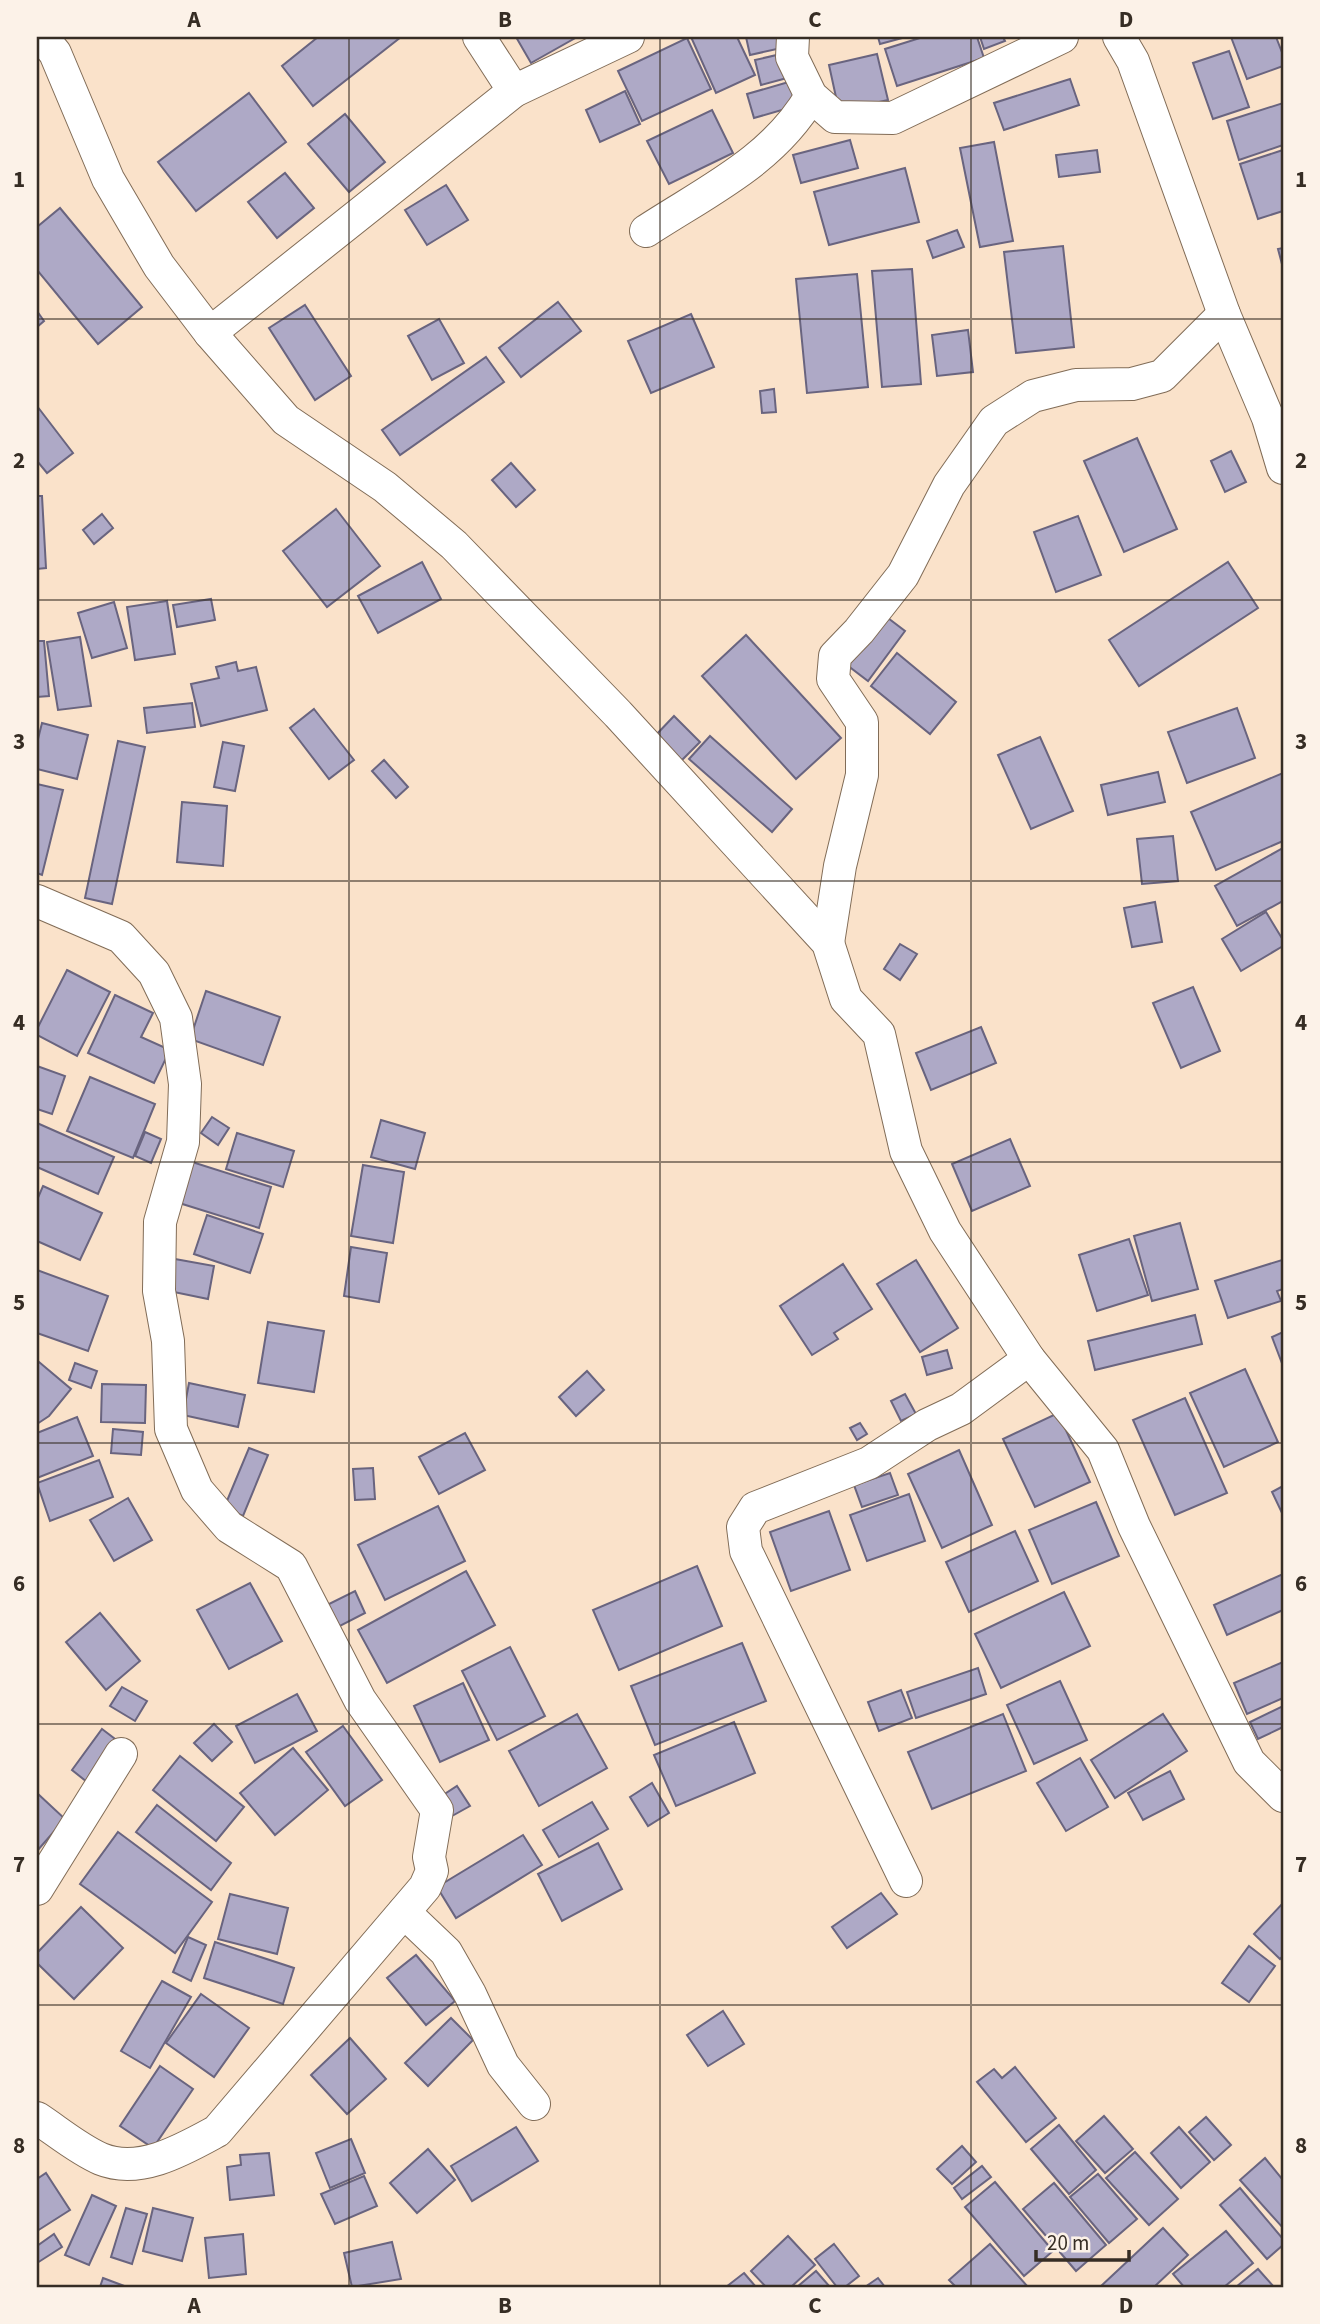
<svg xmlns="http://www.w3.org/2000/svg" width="1320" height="2324" viewBox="0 0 1320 2324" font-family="'Source Sans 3',sans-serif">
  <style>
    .building { fill: #aea9c6; stroke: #69647f; stroke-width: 2 }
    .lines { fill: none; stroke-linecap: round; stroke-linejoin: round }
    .minor-casing { stroke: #816c57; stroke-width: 34 }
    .minor { stroke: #fff; stroke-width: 32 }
    .grid { fill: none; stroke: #362d24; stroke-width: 2; stroke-opacity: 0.55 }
    .neatline { fill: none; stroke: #362d24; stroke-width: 2.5 }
    .grid-label { font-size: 23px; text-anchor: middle; font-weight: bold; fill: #362d24 }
  </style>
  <rect width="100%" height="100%" fill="#fae2ca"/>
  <g class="building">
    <polygon points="318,37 401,37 313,106 282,66"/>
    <polygon points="516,37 577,37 531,63"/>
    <polygon points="691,37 737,37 755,75 716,93"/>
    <polygon points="746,37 784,37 786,47 750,55"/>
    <polygon points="878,37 906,37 880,44"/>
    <polygon points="923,37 977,37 984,58 897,86 885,49"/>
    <polygon points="980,37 1003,37 1005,41 984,49"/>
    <polygon points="1231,37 1276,37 1283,55 1283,66 1247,79"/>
    <polygon points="687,38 711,89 642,121 618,71"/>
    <polygon points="1229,51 1249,107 1213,119 1193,63"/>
    <polygon points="781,54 787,78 761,85 755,60"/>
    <polygon points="877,54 888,100 839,111 829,65"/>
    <polygon points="1070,79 1079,105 1004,130 994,103"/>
    <polygon points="792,81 799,105 754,118 747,94"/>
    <polygon points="625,91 640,124 600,142 586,110"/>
    <polygon points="249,93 286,142 196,211 158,162"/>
    <polygon points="1283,103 1283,145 1239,160 1227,121"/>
    <polygon points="712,110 733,153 669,184 647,141"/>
    <polygon points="345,114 385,162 349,192 308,144"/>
    <polygon points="850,140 858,168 801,183 793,155"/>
    <polygon points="994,142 1013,241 980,247 960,148"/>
    <polygon points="1097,150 1100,172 1059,177 1056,155"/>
    <polygon points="1283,150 1283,211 1258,219 1240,164"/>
    <polygon points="905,168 919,222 829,245 814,192"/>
    <polygon points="285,173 314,208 277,238 248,202"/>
    <polygon points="446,185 468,220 427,245 405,210"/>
    <polygon points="60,208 142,307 98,344 37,270 37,227"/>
    <polygon points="957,230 964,247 933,258 927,241"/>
    <polygon points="1063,246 1074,347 1016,353 1004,252"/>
    <polygon points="1283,248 1283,268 1278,249"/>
    <polygon points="912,269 921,384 882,387 872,271"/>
    <polygon points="857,274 868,387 807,393 796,279"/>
    <polygon points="558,302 581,331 521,377 499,348"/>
    <polygon points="305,305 351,376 315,400 269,328"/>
    <polygon points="37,311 44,321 37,327"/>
    <polygon points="691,314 714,367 651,393 628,341"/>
    <polygon points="439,319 464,363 432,380 408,336"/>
    <polygon points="968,330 973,372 937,376 932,335"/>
    <polygon points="486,357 504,382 400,455 382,430"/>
    <polygon points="774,389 776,412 762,413 760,391"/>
    <polygon points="37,406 73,453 47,473 37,461"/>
    <polygon points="1137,438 1177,529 1124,552 1084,461"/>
    <polygon points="1231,451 1246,482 1225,492 1211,461"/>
    <polygon points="511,463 535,490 516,507 492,480"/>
    <polygon points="37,496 42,496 46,568 37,569"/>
    <polygon points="336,509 380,566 327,607 283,551"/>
    <polygon points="102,514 113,528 94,544 83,530"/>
    <polygon points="1078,516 1101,575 1056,592 1034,532"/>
    <polygon points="422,562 441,599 378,633 358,596"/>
    <polygon points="1228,562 1258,608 1139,686 1109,640"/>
    <polygon points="211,599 215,620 177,627 173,605"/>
    <polygon points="167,601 175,654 135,660 127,607"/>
    <polygon points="114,602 127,648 92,658 78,613"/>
    <polygon points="884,615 905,631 868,681 847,665"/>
    <polygon points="746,635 841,738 796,779 702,676"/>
    <polygon points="80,637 91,706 58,710 47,642"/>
    <polygon points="37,641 44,641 49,696 37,697"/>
    <polygon points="897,653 956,702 930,734 871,686"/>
    <polygon points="236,662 238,671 256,667 267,710 201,726 191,684 219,678 216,667"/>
    <polygon points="192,703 195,727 147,733 144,708"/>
    <polygon points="1237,708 1255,758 1187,783 1168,732"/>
    <polygon points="314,709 354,760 329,779 290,728"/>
    <polygon points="674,716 700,742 680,762 654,737"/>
    <polygon points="42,723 88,735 77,779 37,769 37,743"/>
    <polygon points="710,736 792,809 772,832 689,759"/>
    <polygon points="1040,737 1073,811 1031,829 998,755"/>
    <polygon points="118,741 145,747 112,904 85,898"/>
    <polygon points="223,742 244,746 235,791 214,787"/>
    <polygon points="384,760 408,787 396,798 372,771"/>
    <polygon points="1158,772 1165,802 1108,815 1101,785"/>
    <polygon points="1283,773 1283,841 1216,870 1191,812"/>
    <polygon points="37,784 63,790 42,875 37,873"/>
    <polygon points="182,802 227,806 223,866 177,862"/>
    <polygon points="1173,836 1178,881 1142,884 1137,839"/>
    <polygon points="1283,848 1283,901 1237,926 1215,886"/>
    <polygon points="1155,902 1162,942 1132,947 1124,908"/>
    <polygon points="1266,912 1283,940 1283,946 1241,971 1222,939"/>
    <polygon points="900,944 917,954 900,980 884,969"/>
    <polygon points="67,970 110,992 77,1056 37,1035 37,1029"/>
    <polygon points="1193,987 1220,1051 1181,1068 1153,1003"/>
    <polygon points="206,991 280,1017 263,1065 190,1039"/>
    <polygon points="115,995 153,1013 141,1037 170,1050 154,1083 88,1053"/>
    <polygon points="981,1027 996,1063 931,1090 916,1053"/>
    <polygon points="37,1066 65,1076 52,1114 37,1109"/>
    <polygon points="90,1077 155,1104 133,1158 67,1131"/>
    <polygon points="212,1117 229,1128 218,1145 201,1133"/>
    <polygon points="381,1120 425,1133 415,1169 371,1157"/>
    <polygon points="37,1123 114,1157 98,1194 37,1167"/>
    <polygon points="145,1132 161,1139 151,1163 135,1156"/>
    <polygon points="237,1133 294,1151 283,1187 226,1169"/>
    <polygon points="1010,1139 1030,1186 972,1211 952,1164"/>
    <polygon points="189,1161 271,1187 259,1228 176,1202"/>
    <polygon points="363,1165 404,1172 393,1243 351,1236"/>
    <polygon points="43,1186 102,1213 80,1260 37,1241 37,1200"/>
    <polygon points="207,1215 263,1234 250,1273 194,1254"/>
    <polygon points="1180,1223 1198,1289 1152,1301 1134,1236"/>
    <polygon points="1129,1239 1148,1295 1097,1311 1079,1255"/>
    <polygon points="351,1247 387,1253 379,1302 344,1296"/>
    <polygon points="175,1259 214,1266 208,1299 169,1291"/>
    <polygon points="916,1260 958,1328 920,1352 877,1284"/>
    <polygon points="1282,1260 1283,1289 1277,1291 1281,1301 1228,1318 1215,1281"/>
    <polygon points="843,1264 872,1309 834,1333 838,1339 812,1355 780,1306"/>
    <polygon points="37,1270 108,1296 88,1351 37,1333"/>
    <polygon points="1195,1315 1202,1344 1095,1370 1088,1341"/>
    <polygon points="268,1322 324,1331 314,1392 258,1383"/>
    <polygon points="1283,1332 1283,1366 1272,1337"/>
    <polygon points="947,1350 952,1368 927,1375 922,1357"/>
    <polygon points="39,1362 71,1389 49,1416 37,1424 37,1365"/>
    <polygon points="75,1363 97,1371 91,1388 69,1380"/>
    <polygon points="1245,1369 1278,1442 1224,1467 1190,1393"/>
    <polygon points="587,1371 604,1390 576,1416 559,1397"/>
    <polygon points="189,1383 245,1395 238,1427 183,1415"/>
    <polygon points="102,1384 146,1385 145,1423 101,1422"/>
    <polygon points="905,1394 916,1414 901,1421 891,1401"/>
    <polygon points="1185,1398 1227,1493 1175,1515 1133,1420"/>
    <polygon points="1058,1413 1090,1482 1035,1507 1003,1439"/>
    <polygon points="77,1417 93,1456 37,1478 37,1433"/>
    <polygon points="860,1423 867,1434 857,1440 850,1428"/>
    <polygon points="113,1429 143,1432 141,1455 111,1453"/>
    <polygon points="465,1433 485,1470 439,1494 419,1457"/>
    <polygon points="249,1448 268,1455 243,1516 224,1508"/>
    <polygon points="959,1450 992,1525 942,1548 908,1474"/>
    <polygon points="99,1460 113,1497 50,1521 37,1483"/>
    <polygon points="373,1468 375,1499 355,1500 353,1469"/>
    <polygon points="890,1473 898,1495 862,1507 854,1485"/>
    <polygon points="1283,1486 1283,1515 1272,1492"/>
    <polygon points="909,1494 925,1541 867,1561 850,1515"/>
    <polygon points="128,1498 152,1540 114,1561 90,1520"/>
    <polygon points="1096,1502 1119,1556 1052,1584 1029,1530"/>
    <polygon points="438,1506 465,1561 385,1600 358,1545"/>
    <polygon points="829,1511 850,1570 791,1591 770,1532"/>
    <polygon points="1015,1531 1038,1581 969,1612 946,1562"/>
    <polygon points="697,1566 722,1626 619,1670 593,1610"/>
    <polygon points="466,1571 495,1625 387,1683 358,1630"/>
    <polygon points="1283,1574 1283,1610 1227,1635 1214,1605"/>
    <polygon points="250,1583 282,1641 229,1669 197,1610"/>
    <polygon points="355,1591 365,1613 336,1628 325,1606"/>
    <polygon points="1064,1592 1090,1646 1001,1688 975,1634"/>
    <polygon points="100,1613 140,1661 106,1690 66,1642"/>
    <polygon points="742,1643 766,1701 655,1745 631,1686"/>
    <polygon points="510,1647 545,1716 497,1740 462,1671"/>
    <polygon points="1283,1662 1283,1698 1247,1714 1234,1683"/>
    <polygon points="978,1668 986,1694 916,1718 907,1692"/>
    <polygon points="1060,1681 1087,1740 1034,1764 1007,1705"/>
    <polygon points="463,1683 489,1740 440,1762 414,1706"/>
    <polygon points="122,1687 147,1701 135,1721 110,1706"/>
    <polygon points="901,1690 912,1718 879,1731 868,1702"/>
    <polygon points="297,1694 317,1731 255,1763 236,1726"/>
    <polygon points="1283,1706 1283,1727 1258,1739 1250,1722"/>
    <polygon points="577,1714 607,1768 539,1806 509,1751"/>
    <polygon points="1003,1714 1026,1771 932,1809 908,1752"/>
    <polygon points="1163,1714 1187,1751 1115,1798 1091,1760"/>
    <polygon points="734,1722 755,1773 676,1806 654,1755"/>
    <polygon points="214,1724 232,1742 212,1761 194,1743"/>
    <polygon points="343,1726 382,1780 345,1806 306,1752"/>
    <polygon points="102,1729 123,1745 92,1786 72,1770"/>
    <polygon points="293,1748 328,1790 275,1835 240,1793"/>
    <polygon points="180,1756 244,1807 216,1841 153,1790"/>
    <polygon points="1080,1758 1108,1807 1066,1831 1037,1783"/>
    <polygon points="1170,1771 1184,1799 1143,1820 1128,1793"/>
    <polygon points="652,1783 669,1813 648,1826 630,1797"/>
    <polygon points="457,1786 470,1806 452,1816 440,1797"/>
    <polygon points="37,1793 65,1819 37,1851"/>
    <polygon points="592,1802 608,1829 559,1857 543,1830"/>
    <polygon points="157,1805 231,1863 211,1890 136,1832"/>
    <polygon points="118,1832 212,1902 175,1953 80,1884"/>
    <polygon points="523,1835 542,1865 456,1918 437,1887"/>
    <polygon points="598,1843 622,1889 562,1921 538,1874"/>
    <polygon points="881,1893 897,1914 847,1948 832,1927"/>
    <polygon points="230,1894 288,1908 277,1954 218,1939"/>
    <polygon points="1283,1903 1283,1956 1280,1959 1254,1934"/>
    <polygon points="81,1907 123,1948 74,1999 37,1963 37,1953"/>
    <polygon points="188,1937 206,1945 191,1981 173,1972"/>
    <polygon points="215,1942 294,1968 283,2004 204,1978"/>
    <polygon points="1249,1946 1275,1966 1249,2002 1222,1983"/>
    <polygon points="416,1955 455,2001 426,2025 387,1978"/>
    <polygon points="162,1981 191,1997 150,2068 121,2051"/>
    <polygon points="201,1994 249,2028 214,2077 166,2043"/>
    <polygon points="723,2011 744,2044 708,2066 687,2035"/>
    <polygon points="451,2018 473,2040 428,2086 405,2063"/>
    <polygon points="350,2038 386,2079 347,2114 311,2075"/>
    <polygon points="160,2066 193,2089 153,2148 120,2126"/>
    <polygon points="1015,2067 1056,2118 1026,2142 977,2082 994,2069 1002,2078"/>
    <polygon points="1104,2116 1133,2149 1105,2173 1076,2141"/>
    <polygon points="1206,2117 1231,2145 1214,2160 1189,2132"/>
    <polygon points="1059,2125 1096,2170 1069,2194 1031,2149"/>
    <polygon points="516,2127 538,2161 472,2201 451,2166"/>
    <polygon points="1179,2127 1210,2162 1181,2188 1151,2153"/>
    <polygon points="351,2139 365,2173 330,2188 316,2153"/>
    <polygon points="962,2146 976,2162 952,2184 937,2169"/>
    <polygon points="428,2149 455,2180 417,2213 390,2183"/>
    <polygon points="1135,2152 1178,2199 1149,2225 1106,2178"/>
    <polygon points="269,2153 274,2195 230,2200 227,2167 241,2165 240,2155"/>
    <polygon points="1265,2158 1283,2180 1283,2228 1240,2180"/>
    <polygon points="982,2166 991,2177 962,2199 954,2188"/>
    <polygon points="46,2173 70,2210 37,2231 37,2179"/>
    <polygon points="1098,2174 1137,2219 1109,2243 1070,2197"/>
    <polygon points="364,2176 377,2206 335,2224 321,2194"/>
    <polygon points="995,2182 1053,2251 1024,2276 965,2207"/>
    <polygon points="1054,2183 1106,2245 1076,2271 1023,2209"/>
    <polygon points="1240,2188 1283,2239 1283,2245 1267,2259 1220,2205"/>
    <polygon points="92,2195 116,2206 89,2265 65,2255"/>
    <polygon points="126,2208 147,2214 132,2264 111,2257"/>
    <polygon points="153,2208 193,2218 182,2261 143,2251"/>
    <polygon points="1163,2228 1188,2255 1154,2287 1100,2287"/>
    <polygon points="1226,2231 1253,2263 1224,2287 1184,2287 1173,2274"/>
    <polygon points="54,2234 62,2247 37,2263 37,2246"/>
    <polygon points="243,2234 246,2274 209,2278 205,2238"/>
    <polygon points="788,2236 815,2265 791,2287 766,2287 751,2271"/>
    <polygon points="392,2242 401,2279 352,2287 344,2253"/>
    <polygon points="834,2244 859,2276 845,2287 837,2287 815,2259"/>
    <polygon points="990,2244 1028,2287 956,2287 949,2280"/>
    <polygon points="1258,2269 1274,2287 1236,2287"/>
    <polygon points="816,2271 830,2287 797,2287"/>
    <polygon points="744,2273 756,2287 726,2287"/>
    <polygon points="103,2278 127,2287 100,2287"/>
    <polygon points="878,2278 885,2287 865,2287"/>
  </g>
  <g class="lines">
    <g class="minor-casing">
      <g id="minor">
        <polyline points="42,37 55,53 108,179 159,266 210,333 286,420 385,487 454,545 618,714 828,943 846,999 879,1034 906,1151 945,1231 1029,1359 1103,1450 1134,1526 1249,1762 1283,1796"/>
        <polyline points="479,37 514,91"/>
        <polyline points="793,37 792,57 811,96 835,117 893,118 1062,37"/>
        <polyline points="1119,37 1133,61 1224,314 1268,418 1283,468"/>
        <path d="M646,231c61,-40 127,-70 165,-135"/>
        <polyline points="210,333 514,91 628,37"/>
        <path d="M37,901l84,36 33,36 22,45 9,66 -2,58 -23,80 -1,69 9,50 3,88 26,61 32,37 62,39 69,134 77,110 -8,47 3,14 -7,16 -208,244c-33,18 -77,44 -116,28 -23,-10 -44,-28 -64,-41"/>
        <polyline points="828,943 840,866 862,775 862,722 833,679 835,656 859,631 903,575 949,485 994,421 1033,396 1076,385 1132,384 1162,376 1224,314"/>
        <polyline points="906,1881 746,1551 743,1527 755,1508 869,1463 927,1425 961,1409 1029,1359"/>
        <polyline points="37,1889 121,1754"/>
        <polyline points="404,1912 446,1952 470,1994 503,2065 534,2104"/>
      </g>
    </g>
    <use href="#minor" class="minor"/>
  </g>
  <path class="grid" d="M349,37v2250M660,37v2250M971,37v2250M37,319h1246M37,600h1246M37,881h1246M37,1162h1246M37,1443h1246M37,1724h1246M37,2005h1246"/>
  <rect width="1320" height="2324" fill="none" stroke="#fcf2e8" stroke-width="77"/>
  <path d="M1036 2250v10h93v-10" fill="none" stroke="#362d24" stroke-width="3.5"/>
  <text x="1047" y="2250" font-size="21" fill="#362d24" stroke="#fcf2e8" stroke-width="5" paint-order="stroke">20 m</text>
  <rect x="38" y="38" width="1244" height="2248" class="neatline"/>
  <g class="grid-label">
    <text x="194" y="27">A</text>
    <text x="505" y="27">B</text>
    <text x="815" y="27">C</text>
    <text x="1126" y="27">D</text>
    <text x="19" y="187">1</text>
    <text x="1301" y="187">1</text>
    <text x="19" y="468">2</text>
    <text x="1301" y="468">2</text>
    <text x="19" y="749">3</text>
    <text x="1301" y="749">3</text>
    <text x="19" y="1030">4</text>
    <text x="1301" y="1030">4</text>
    <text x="19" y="1310">5</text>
    <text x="1301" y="1310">5</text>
    <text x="19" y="1591">6</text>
    <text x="1301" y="1591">6</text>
    <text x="19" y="1872">7</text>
    <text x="1301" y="1872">7</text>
    <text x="19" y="2153">8</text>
    <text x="1301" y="2153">8</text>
    <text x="194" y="2313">A</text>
    <text x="505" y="2313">B</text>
    <text x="815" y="2313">C</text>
    <text x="1126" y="2313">D</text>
  </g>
</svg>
